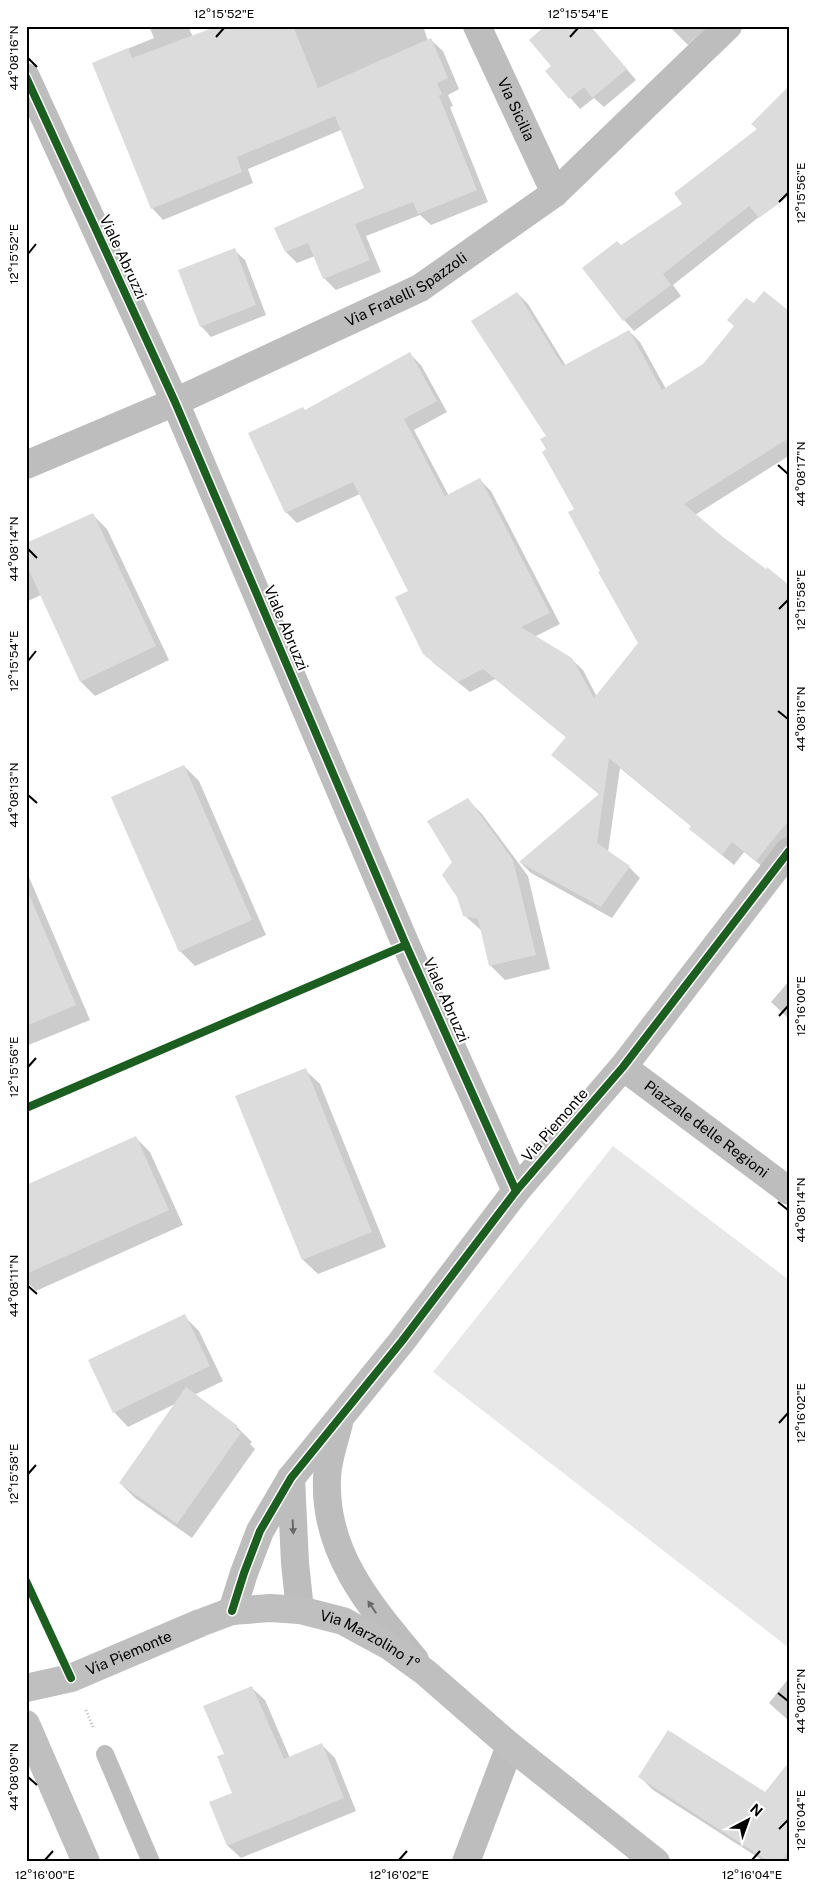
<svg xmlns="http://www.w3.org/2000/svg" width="815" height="1888" viewBox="0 0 815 1888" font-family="'Public Sans',sans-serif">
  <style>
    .green { fill: #e8e8e8 }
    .shadow { fill: #0003 }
    .building { fill: #dcdcdc }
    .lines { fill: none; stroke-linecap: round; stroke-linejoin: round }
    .path { stroke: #b8b8b8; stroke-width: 3; stroke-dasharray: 1 2.5; stroke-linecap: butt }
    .lane { stroke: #bdbdbd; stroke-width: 18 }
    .street { stroke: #bdbdbd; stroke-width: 28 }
    .secondary { stroke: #bfbfbf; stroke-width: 28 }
    .cycleway-casing { stroke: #fff; stroke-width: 11 }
    .cycleway { stroke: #1b5e20; stroke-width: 8 }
    .oneway { fill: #686868 }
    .ticks { fill: none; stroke: #000; stroke-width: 2 }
    .labels { text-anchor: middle; stroke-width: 4; stroke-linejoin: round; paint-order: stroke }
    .street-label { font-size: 15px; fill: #000; stroke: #fff }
    .neatline { fill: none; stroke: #000; stroke-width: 2 }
    .ticks-label { font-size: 12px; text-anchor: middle; fill: #000 }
  </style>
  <rect width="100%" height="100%" fill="#fff"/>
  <polygon class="green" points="613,1146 789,1280 789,1648 433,1372"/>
  <g class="shadow">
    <polygon points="149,26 188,26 193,37 221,26 423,26 428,41 431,40 443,51 459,89 448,95 453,106 450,107 488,202 431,225 420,215 366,236 381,272 336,290 324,278 315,256 297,263 286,252 365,188 341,130 248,169 253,183 163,220 152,208 93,63 154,38"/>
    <polygon points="547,26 590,26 636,80 604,107 594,98 580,109 547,71 552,66"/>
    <polygon points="669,26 708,26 688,45"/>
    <polygon points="758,129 778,202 673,285 681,296 634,331 624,320 621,247 684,204"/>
    <polygon points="234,250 245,260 266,315 211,337 201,326"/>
    <polygon points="517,293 528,304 566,366 629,331 640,342 666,389 789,334 789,458 787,457 695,515 789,688 789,845 768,871 744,852 734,865 702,839 691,828 692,827 620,768 608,852 629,867 640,878 612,918 531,873 520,862 600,795 553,755 567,738 495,679 470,692 436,665 424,654 409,591 360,494 297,523 286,512 305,411 410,354 421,365 447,412 414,430 449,496 480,480 491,491 560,624 534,637 571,659 583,670 597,697 639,643 602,572 576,509 548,450 547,436"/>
    <polygon points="93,515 107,529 169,660 95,696 81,682 41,595 26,602 26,544"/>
    <polygon points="184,766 199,781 266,935 195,966 180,951"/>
    <polygon points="468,800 482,814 528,876 550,969 505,980 490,965 482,931 464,915 453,862"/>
    <polygon points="26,870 90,1020 26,1046"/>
    <polygon points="789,981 789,1019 771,1002"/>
    <polygon points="305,1070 320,1084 386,1247 318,1274 303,1260 237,1097"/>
    <polygon points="136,1138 150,1152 183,1225 36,1291 26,1281 26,1187"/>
    <polygon points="184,1316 199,1331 223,1381 194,1395 237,1427 252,1442 250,1444 255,1449 192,1538 135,1498 120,1483 175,1404 128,1427 114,1412"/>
    <polygon points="789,1678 789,1721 769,1703"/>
    <polygon points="252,1688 265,1700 290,1758 322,1745 335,1758 356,1811 241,1858 228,1846 233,1794"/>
    <polygon points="789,1764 789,1862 765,1862 653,1790 640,1777 765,1794"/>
  </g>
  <g class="building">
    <polygon points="218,26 293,26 318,88 431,38 448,78 437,83 442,94 439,96 477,190 418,214 413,202 355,224 370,260 323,279 308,243 285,252 274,228 364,188 335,116 237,157 242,172 151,209 92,63 128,48 132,58"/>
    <polygon points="545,26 590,26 627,69 592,98 584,87 569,99 545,71 551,66 529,40"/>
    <polygon points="789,86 789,196 759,218 749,206 663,274 671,285 623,321 582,268 617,241 621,245 682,204 674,193 757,129 751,124"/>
    <polygon points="235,248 256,305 200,327 178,270"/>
    <polygon points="764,291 789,311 789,438 684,504 723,537 766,569 767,567 789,585 789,820 756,861 732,842 722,855 689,829 691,826 609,758 597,843 630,866 601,907 519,862 599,794 551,755 566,737 483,669 458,682 423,654 395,597 408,591 353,482 285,513 248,433 303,407 305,410 410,352 437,401 404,419 445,496 480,478 550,613 521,627 572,658 594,698 638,643 598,572 600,571 568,512 574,509 542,452 546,449 540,439 546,436 471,321 517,292 563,366 629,330 662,390 703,364 734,326 727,320 746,298 754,303"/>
    <polygon points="93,513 156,646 80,682 26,564 26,543"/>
    <polygon points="184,765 252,920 179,952 111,797"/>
    <polygon points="468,798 513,860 536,955 489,966 478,919 463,916 457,897 442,875 452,862 427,821"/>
    <polygon points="26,887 76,1005 26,1026"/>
    <polygon points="306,1068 372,1232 302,1260 235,1096"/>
    <polygon points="136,1136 169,1210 26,1274 26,1185"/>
    <polygon points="185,1314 210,1366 113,1413 88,1360"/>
    <polygon points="186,1387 238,1426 236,1429 241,1433 177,1524 119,1483"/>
    <polygon points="252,1686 284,1759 322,1743 344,1798 227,1846 209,1802 232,1793 217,1756 224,1754 203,1706"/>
    <polygon points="668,1730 765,1792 789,1762 789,1850 781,1862 770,1862 638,1777"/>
  </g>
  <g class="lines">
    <polyline class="path" points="86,1710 93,1727"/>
    <polyline class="lane" points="105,1754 151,1862"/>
    <g class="street">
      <path id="s1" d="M477,26l78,167"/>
      <polyline points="26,77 175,402 406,945 516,1191"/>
      <path id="s2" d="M26,465l149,-63 245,-114 135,-95 173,-167"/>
      <path id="s3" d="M623,1067l166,124"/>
      <path d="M339,1423c-4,17 -12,38 -12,56 -3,74 43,127 88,181"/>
      <polyline points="291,1478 295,1563 300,1610"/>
      <polyline points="232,1611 244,1573 260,1531 291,1478 402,1341 516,1191 623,1067 789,851"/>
      <polyline points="466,1862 510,1746"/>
    </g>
    <g class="secondary">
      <path id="s4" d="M26,1688l45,-10 129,-55 32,-12 38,-3 30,2 43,11 46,25 36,26 85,74 146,116"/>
      <polyline points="26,1724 86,1862"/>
    </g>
    <g class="cycleway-casing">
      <g id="cycleway">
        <polyline points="26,77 175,402 406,945 516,1191"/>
        <polyline points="26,1108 406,945"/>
        <polyline points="26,1581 71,1678"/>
        <polyline points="232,1611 244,1573 260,1531 291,1478 402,1341 516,1191 623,1067 789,851"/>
      </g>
    </g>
    <use href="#cycleway" class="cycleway"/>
  </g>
  <defs><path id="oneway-solid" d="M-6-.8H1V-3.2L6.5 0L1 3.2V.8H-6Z" transform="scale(1.25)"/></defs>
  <g class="oneway">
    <use href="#oneway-solid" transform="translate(293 1527) rotate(87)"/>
    <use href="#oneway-solid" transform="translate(372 1607) rotate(-124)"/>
  </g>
  <path class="ticks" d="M216,37l8,-9M570,37l8,-9M28,58l9,9M779,202l9,-9M28,254l8,-10M778,465l10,9M28,549l9,9M779,609l9,-9M28,661l8,-10M778,711l10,8M28,795l9,8M779,1016l9,-10M28,1067l8,-9M778,1202l10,8M28,1286l9,8M779,1423l9,-10M28,1474l8,-9M778,1693l10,8M28,1777l9,8M779,1829l9,-9M45,1860l8,-9M399,1860l8,-9M752,1860l8,-9"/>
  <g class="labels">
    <g class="street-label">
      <text dy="5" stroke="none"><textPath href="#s1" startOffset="92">Via Sicilia</textPath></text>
      <text transform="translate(123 257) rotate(65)" y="5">Viale Abruzzi</text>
      <text dy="5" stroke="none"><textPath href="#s2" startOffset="419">Via Fratelli Spazzoli</textPath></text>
      <text transform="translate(286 628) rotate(67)" y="5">Viale Abruzzi</text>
      <text transform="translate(446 1000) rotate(66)" y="5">Viale Abruzzi</text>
      <text transform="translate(555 1125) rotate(-49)" y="5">Via Piemonte</text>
      <text dy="5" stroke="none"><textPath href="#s3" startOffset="104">Piazzale delle Regioni</textPath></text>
      <text dy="5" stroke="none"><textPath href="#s4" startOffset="365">Via Marzolino 1°</textPath></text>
      <text dy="5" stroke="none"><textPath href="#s4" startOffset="109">Via Piemonte</textPath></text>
    </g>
  </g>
  <rect width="815" height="1888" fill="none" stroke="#ffffff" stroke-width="55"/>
  <g transform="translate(748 1820) rotate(41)" stroke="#ffffff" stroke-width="4" paint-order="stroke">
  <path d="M0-4L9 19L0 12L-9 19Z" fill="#000000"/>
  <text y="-8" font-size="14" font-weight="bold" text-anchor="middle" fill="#000000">N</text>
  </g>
  <rect x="28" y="28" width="760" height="1832" class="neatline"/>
  <g class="ticks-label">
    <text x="224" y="18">12°15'52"E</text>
    <text x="578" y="18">12°15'54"E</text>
    <text transform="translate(14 58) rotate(-90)" y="4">44°08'16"N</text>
    <text transform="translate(801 193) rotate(-90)" y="4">12°15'56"E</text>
    <text transform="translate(14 254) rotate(-90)" y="4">12°15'52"E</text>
    <text transform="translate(801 474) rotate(-90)" y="4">44°08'17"N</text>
    <text transform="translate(14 549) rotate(-90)" y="4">44°08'14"N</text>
    <text transform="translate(801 600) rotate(-90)" y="4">12°15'58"E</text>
    <text transform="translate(14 661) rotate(-90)" y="4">12°15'54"E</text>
    <text transform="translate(801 719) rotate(-90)" y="4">44°08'16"N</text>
    <text transform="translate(14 795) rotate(-90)" y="4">44°08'13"N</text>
    <text transform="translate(801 1006) rotate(-90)" y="4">12°16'00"E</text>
    <text transform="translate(14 1067) rotate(-90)" y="4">12°15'56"E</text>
    <text transform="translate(801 1210) rotate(-90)" y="4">44°08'14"N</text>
    <text transform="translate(14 1286) rotate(-90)" y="4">44°08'11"N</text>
    <text transform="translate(801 1413) rotate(-90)" y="4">12°16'02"E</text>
    <text transform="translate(14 1474) rotate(-90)" y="4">12°15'58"E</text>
    <text transform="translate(801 1701) rotate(-90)" y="4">44°08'12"N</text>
    <text transform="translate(14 1777) rotate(-90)" y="4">44°08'09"N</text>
    <text transform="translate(801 1820) rotate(-90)" y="4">12°16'04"E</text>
    <text x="45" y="1879">12°16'00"E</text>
    <text x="399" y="1879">12°16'02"E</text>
    <text x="752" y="1879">12°16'04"E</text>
  </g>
</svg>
